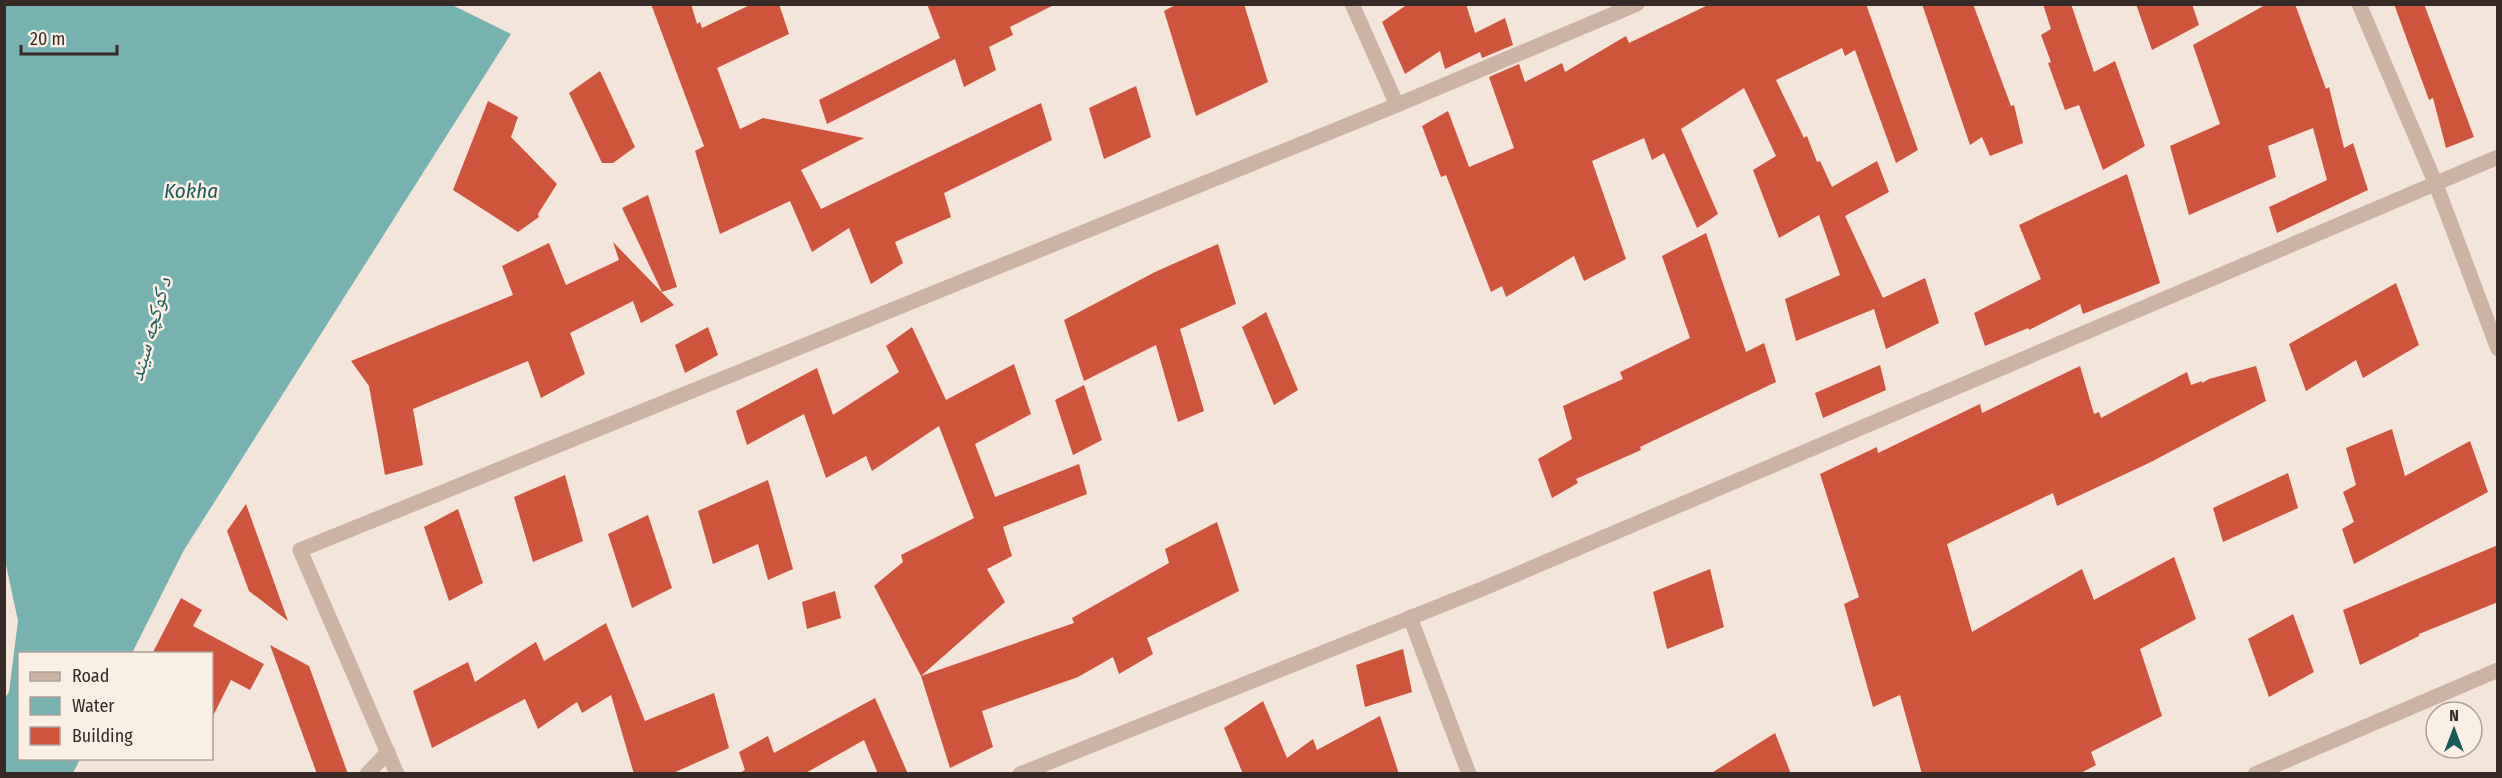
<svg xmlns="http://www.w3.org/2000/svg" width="2502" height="778" viewBox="0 0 2502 778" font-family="'Fira Sans Condensed','Noto Naskh Arabic',sans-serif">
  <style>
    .water { fill: #76b2b0 }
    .building { fill: #ce543c }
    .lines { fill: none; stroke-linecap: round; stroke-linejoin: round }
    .minor { stroke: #ccb3a4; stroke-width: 15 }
    .labels { text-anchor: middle; stroke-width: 5; stroke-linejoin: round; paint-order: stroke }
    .water-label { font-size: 21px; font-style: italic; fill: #195b5b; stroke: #faefe5 }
  </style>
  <rect width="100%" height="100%" fill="#f3e5d9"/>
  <polygon class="water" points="5,5 452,5 511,34 184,550 132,653 20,654 20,758 80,759 73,773 5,773 5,698 9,692 18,621 4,555"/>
  <g class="building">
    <polygon points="651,4 691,4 697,24 700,22 702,28 752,4 779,4 789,34 717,68 740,129 763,118 864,138 801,170 821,209 1041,103 1052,140 944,193 951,217 895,242 903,263 871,284 849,228 812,252 790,201 720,234 695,151 704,146"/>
    <polygon points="927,4 1056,4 1010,27 1013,35 989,47 996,70 964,87 955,59 827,124 819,100 940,38"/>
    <polygon points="1177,4 1244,4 1268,82 1196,116 1164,11"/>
    <polygon points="1408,4 1466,4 1475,33 1505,18 1513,45 1482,58 1480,52 1445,69 1440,51 1405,74 1382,22"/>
    <polygon points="1710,4 1866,4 1918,150 1896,163 1855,50 1845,56 1842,48 1776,80 1804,138 1807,136 1817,162 1820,161 1832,187 1877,161 1889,192 1845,216 1883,298 1925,278 1939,323 1886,349 1874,309 1796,341 1785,299 1840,275 1819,215 1779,238 1753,170 1776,156 1744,88 1681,129 1718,214 1697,228 1664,153 1652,160 1644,138 1592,161 1626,259 1584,281 1574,256 1506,297 1502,286 1491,292 1446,175 1441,177 1422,126 1448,111 1469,167 1514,148 1489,77 1519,64 1525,82 1562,63 1565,72 1626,36 1629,43"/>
    <polygon points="1922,4 1973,4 2011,106 2014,105 2023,143 1990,156 1982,137 1970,145"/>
    <polygon points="2043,4 2071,4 2094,72 2115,61 2145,146 2103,170 2079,105 2065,110 2048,63 2051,62 2041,35 2051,29"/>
    <polygon points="2136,4 2192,4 2199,25 2152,50"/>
    <polygon points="2267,4 2295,4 2326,89 2329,87 2344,148 2353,143 2368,190 2277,233 2269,207 2327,180 2313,128 2268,146 2276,177 2189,215 2170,146 2220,124 2193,45"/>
    <polygon points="2394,4 2424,4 2474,137 2446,148 2433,98 2429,100"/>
    <polygon points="600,71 635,147 613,163 602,163 569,93"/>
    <polygon points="1136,86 1151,137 1104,159 1089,108"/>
    <polygon points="488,101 518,117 511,137 557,184 538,214 539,217 518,232 453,190"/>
    <polygon points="2127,174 2160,283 2083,314 2080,304 2029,330 2028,328 1985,346 1974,313 2041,279 2019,225"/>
    <polygon points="648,195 677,287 662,292 622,208"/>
    <polygon points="1706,233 1746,352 1764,343 1776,382 1640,447 1641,450 1576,479 1578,483 1552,498 1538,459 1572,439 1563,406 1623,379 1620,372 1690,338 1662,256"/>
    <polygon points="613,242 674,305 641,323 633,301 570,333 585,374 541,398 528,361 413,409 423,465 385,475 369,386 351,361 513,295 502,266 549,243 566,285 619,260"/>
    <polygon points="1218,244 1236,304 1180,329 1204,411 1178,422 1156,345 1084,381 1064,320 1155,272"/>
    <polygon points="2396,283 2419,345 2363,378 2356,360 2306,391 2289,344"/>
    <polygon points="1266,312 1298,390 1274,405 1242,327"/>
    <polygon points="708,327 718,355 685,373 675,345"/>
    <polygon points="912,327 946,400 1014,364 1031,414 975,444 995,497 1079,464 1087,494 1003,527 1012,556 987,569 1005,602 921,676 874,586 903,562 901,555 974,518 939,426 872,471 866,456 826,478 804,414 747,445 736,411 817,368 833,415 899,372 886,346"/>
    <polygon points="1880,365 1886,390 1823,418 1815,393"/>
    <polygon points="2080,366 2094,414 2099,412 2101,418 2187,372 2191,385 2202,381 2202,383 2209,379 2256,366 2266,401 2151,462 2057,506 2053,493 1947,544 1972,632 2082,569 2094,600 2174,557 2196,619 2140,649 2162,716 2091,752 2096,765 2079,774 1922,774 1900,695 1873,707 1844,604 1859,597 1820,474 1877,447 1878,453 1980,404 1982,413"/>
    <polygon points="1084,385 1102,440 1073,455 1055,400"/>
    <polygon points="2392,429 2405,476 2470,441 2488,492 2354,564 2342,529 2354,522 2343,492 2356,485 2346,448"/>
    <polygon points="2288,473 2298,508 2223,542 2213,508"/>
    <polygon points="565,475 583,541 533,562 514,497"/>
    <polygon points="768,480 793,569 768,580 758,544 713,564 698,511"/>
    <polygon points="246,504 288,621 249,591 227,531"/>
    <polygon points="458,509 483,583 449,601 424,527"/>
    <polygon points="648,515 672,588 632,608 608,534"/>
    <polygon points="1217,522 1239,591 1147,638 1153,654 1119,674 1113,657 1078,677 982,711 993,747 950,768 921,676 1074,623 1072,618 1169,563 1165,549"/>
    <polygon points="2498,545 2498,602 2419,634 2419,636 2360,665 2343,610"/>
    <polygon points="1710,569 1724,627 1667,649 1653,592"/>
    <polygon points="835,591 841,618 807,629 802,602"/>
    <polygon points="181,598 202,610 193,626 264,664 250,690 231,680 212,718 212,654 152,654"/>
    <polygon points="2293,614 2314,672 2269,697 2248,639"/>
    <polygon points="606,623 645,721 714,693 729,748 671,774 634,774 611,695 582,713 577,702 538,729 525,699 432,748 413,691 468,662 475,682 536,642 544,661"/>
    <polygon points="270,645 309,666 348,774 317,774"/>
    <polygon points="1403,649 1412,692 1365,707 1356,665"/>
    <polygon points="875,698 908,774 878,774 864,740 804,774 738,774 745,770 739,752 768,736 774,753"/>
    <polygon points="1263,701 1287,758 1313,739 1317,750 1380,716 1399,774 1243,774 1224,728"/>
    <polygon points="1775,733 1791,774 1710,774"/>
  </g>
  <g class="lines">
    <g class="minor">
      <polyline points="1352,4 1397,105"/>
      <polyline points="2359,4 2435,182 2498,349"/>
      <polyline points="1410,617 1469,774"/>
      <polyline points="367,774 388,752"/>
      <polyline points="397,774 300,550 1397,105 1637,4"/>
      <polyline points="1020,774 1482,589 2498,157"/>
      <polyline points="2255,774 2498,670"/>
    </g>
  </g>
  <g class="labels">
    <g class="water-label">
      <text x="191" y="198">Kokha</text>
      <text transform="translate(150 329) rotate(-74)" y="7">د کوکچه سیند</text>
    </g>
  </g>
  <rect width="2502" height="778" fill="none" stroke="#372a26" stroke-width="12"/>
  <rect x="18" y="652" width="195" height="108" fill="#faefe5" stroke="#aca099" stroke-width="1.5"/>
  <rect x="30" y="672" width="30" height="9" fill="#ccb3a4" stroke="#aca099" stroke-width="1.5"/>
  <text x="72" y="682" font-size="18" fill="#372a26">Road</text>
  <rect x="30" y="697" width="30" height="18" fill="#76b2b0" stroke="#aca099" stroke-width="1.5"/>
  <text x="72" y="712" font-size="18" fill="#372a26">Water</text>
  <rect x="30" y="727" width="30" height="18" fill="#ce543c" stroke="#aca099" stroke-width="1.5"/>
  <text x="72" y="742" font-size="18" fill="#372a26">Building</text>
  <g transform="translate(2454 730)"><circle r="28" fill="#faefe5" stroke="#aca099" stroke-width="1.5"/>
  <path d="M0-4.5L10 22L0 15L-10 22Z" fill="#195b5b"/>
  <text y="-9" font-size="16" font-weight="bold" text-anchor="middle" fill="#372a26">N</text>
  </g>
  <path d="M21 45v9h96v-9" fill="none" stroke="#372a26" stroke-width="3"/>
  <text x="30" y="45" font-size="18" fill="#372a26" stroke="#faefe5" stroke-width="4.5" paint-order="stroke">20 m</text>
</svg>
